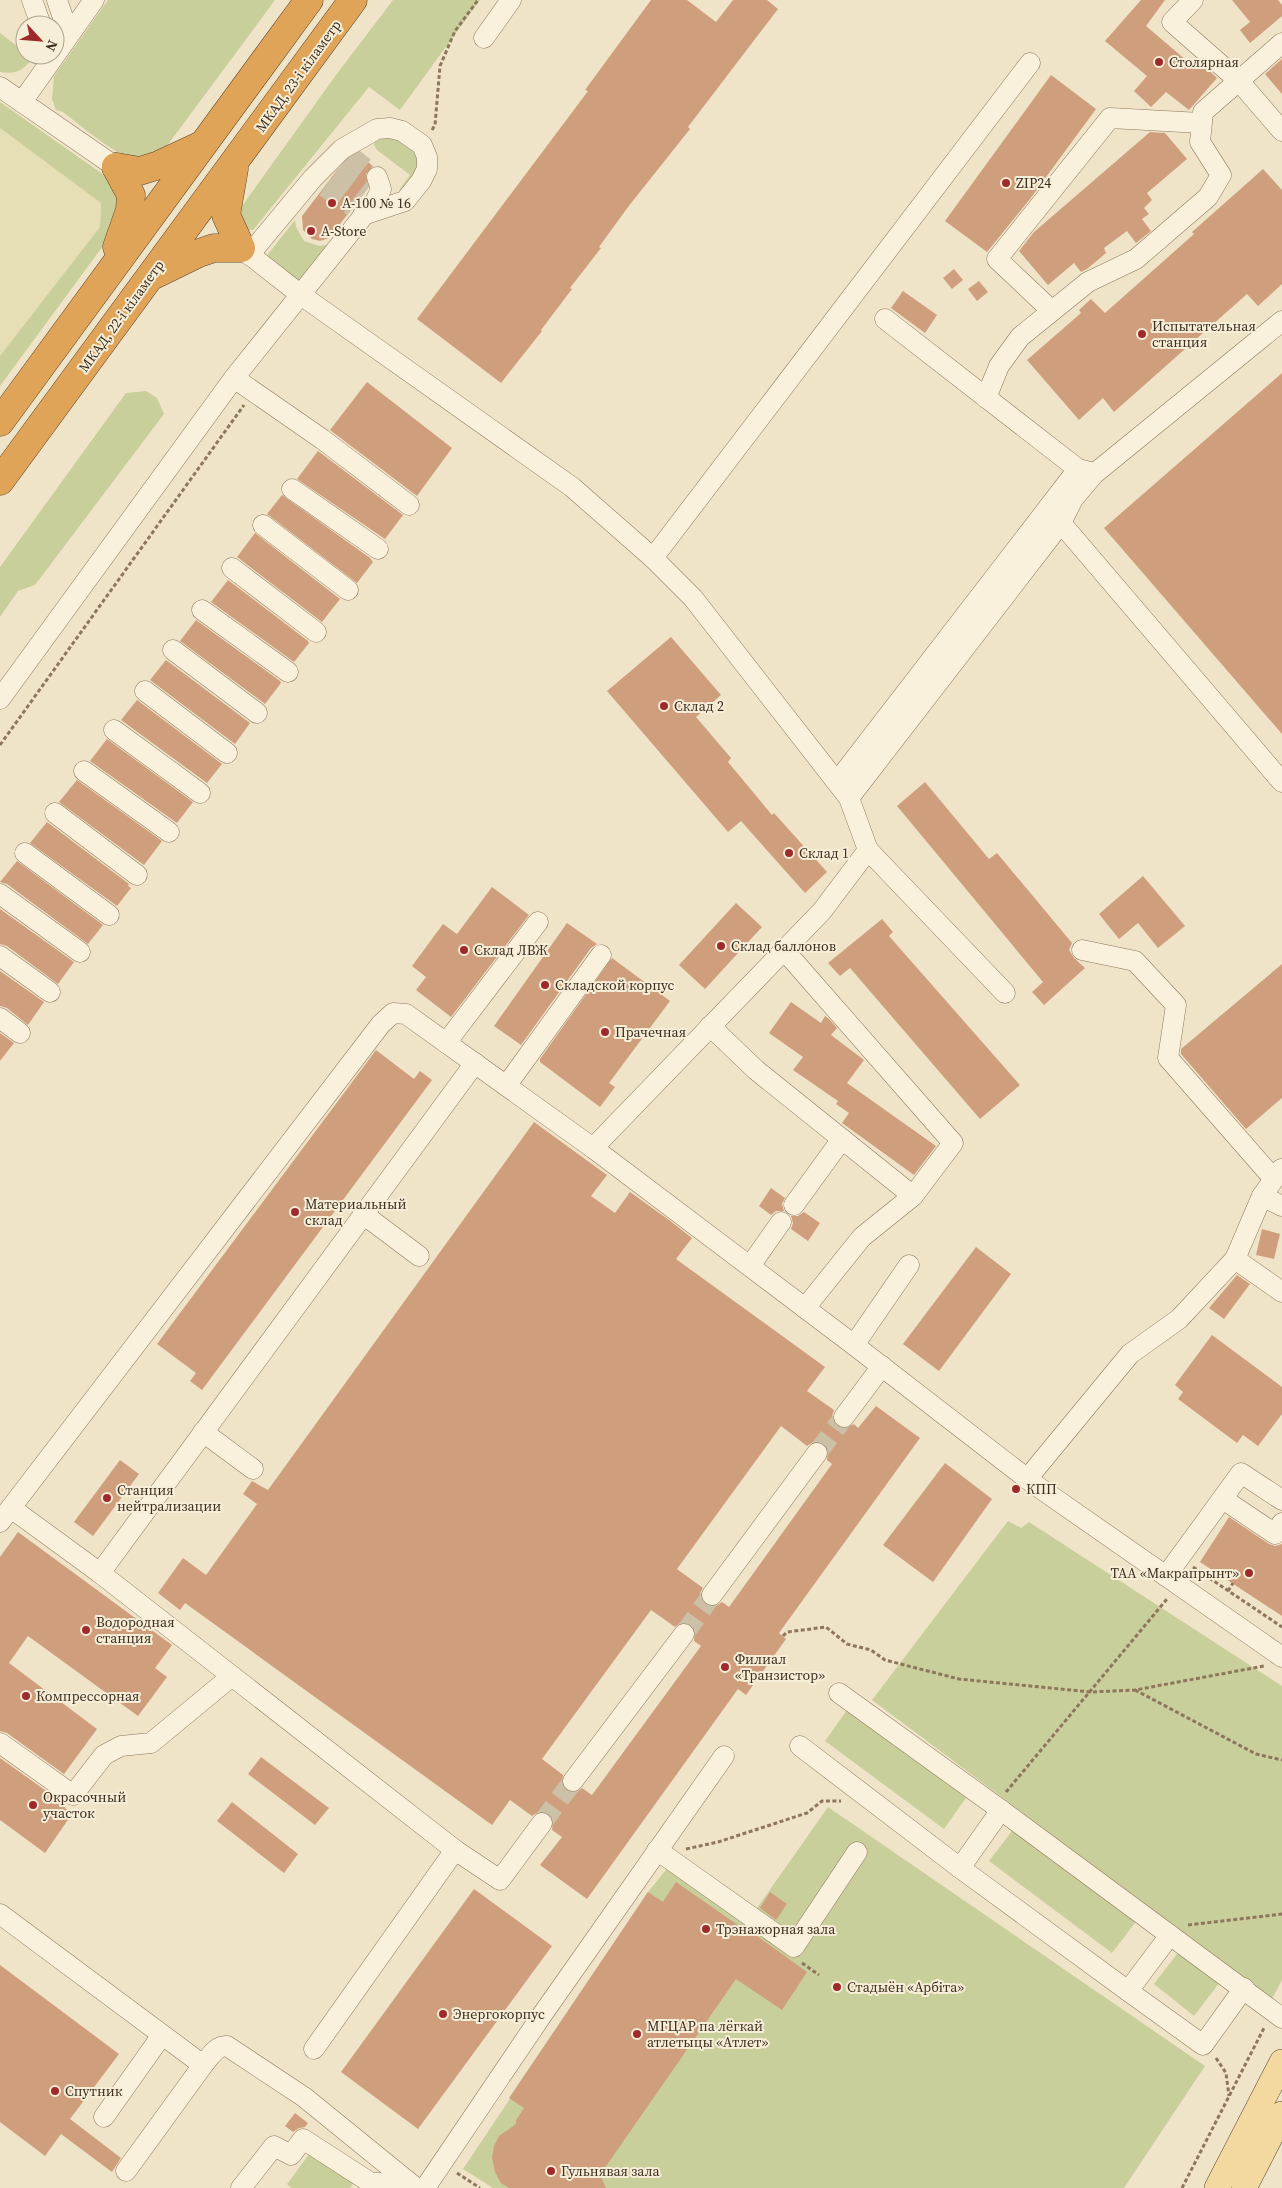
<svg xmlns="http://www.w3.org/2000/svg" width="1282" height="2188" viewBox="0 0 1282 2188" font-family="'Source Serif 4',serif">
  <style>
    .farmland { fill: #e6deb5 }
    .green { fill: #c9cf9b }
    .building { fill: #cf9f7d; fill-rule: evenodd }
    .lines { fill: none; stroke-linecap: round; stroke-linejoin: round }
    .minor-tunnel { stroke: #ccc0a6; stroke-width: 20; stroke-dasharray: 20 10; stroke-linecap: butt }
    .minor-casing { stroke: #8d765c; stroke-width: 21 }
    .major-casing { stroke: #5b4430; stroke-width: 26 }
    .highway-casing { stroke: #5b4430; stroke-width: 29 }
    .path { stroke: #8d765c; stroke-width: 3; stroke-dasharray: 4 2.5; stroke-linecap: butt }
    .minor { stroke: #faf1dc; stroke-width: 20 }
    .major { stroke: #f3d9a0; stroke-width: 25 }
    .highway { stroke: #e0a458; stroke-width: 28 }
    .poi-dot { fill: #9e2a2b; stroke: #f7eed8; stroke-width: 2 }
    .labels { text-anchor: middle; stroke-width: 4; stroke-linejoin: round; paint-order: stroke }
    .poi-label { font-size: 14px; fill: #3d2e20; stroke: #f7eed8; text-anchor: start }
    .street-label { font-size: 14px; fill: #3d2e20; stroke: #f7eed8 }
  </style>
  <rect width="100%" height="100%" fill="#f0e4c8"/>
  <polygon class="farmland" points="0,128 101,203 100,227 0,356"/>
  <g class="green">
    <path d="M108,0h167l-111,150c-10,6 -20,9 -33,8 -14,-2 -55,-36 -68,-46l-7,-2 -4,-11 2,-23z"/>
    <polygon points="393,0 480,0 400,110 369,87 253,230 244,230 240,214 242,206 336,75"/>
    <path d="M0,33l21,16 4,-6v12h10c-11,14 -16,20 -35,17z"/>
    <polygon points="0,102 114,182 118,190 114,231 0,386 0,356 100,227 101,203 0,128"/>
    <polygon points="390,135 418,150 421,167 403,193 399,190 410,175 377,150 374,145 376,140"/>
    <polygon points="295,220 296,227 304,241 320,246 327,245 298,283 265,258"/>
    <polygon points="146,391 157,398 164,414 35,585 18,591 0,617 0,567 126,393"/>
    <polygon points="1008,1521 1021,1528 1029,1522 1282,1686 1282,1980 1272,1999 872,1700"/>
    <polygon points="849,1707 968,1795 944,1829 825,1741"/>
    <polygon points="828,1807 1205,2066 1124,2188 493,2188 463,2169 648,1892 679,1854 757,1908"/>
    <polygon points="1015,1827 1138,1919 1112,1953 989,1861"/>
    <polygon points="1180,1950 1220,1982 1194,2016 1154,1984"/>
    <polygon points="313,2149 355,2181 350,2188 291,2188 287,2184"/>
  </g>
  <g class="building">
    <polygon points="651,0 687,0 716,22 733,0 767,0 778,9 688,127 690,129 628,207 599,247 601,248 570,288 572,289 541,330 542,331 501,383 417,319 588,91 585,90"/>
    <polygon points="1141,0 1165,0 1146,26 1193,66 1198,60 1217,78 1189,110 1166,92 1151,107 1134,91 1147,76 1105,41"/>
    <polygon points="1232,0 1278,0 1282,5 1282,16 1250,43 1240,30 1250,22"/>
    <polygon points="1282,59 1282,94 1265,74"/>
    <polygon points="1051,75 1096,109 1030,199 987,252 945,221"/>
    <polygon points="1150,132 1165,133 1187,159 1147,193 1152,200 1144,208 1149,214 1142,219 1151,231 1136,243 1127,231 1104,248 1106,253 1087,269 1081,272 1074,263 1048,285 1019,251 1034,232"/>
    <polygon points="357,154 373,166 366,174 368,188 329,238 320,241 312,239 303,230 302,216 338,169"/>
    <polygon points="1263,169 1282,190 1282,284 1258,306 1247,294 1114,412 1103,398 1079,420 1027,360 1081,313 1079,310 1091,299 1105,313 1194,234 1192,232"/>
    <polygon points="954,269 963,280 952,289 943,278"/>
    <polygon points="979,281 988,292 977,301 968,289"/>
    <polygon points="903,291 937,315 925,333 891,308"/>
    <polygon points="1282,373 1282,734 1104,528"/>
    <polygon points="367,382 452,448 417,496 330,430"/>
    <polygon points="318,451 403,515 385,539 297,479"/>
    <polygon points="282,495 370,558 373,562 357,583 267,514"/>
    <polygon points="255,533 340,599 322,622 237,557"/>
    <polygon points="228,580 308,641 309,643 294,662 211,602"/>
    <polygon points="196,620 280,681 281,683 265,704 180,641"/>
    <polygon points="671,637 721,695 696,717 731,758 728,762 772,815 774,813 827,872 805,893 741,821 728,832 607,691"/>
    <polygon points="166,660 250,723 235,744 150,680"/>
    <polygon points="137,700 222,764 207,783 121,720"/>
    <polygon points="107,739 193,802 177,823 90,761"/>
    <polygon points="77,780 162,841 144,865 59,802"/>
    <polygon points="925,782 989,859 997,853 1072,943 1069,950 1074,958 1085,968 1044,1005 1032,992 1043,982 897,806"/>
    <polygon points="47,822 129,884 128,886 131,888 117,906 30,843"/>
    <polygon points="17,861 103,925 88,944 7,884 0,882"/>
    <polygon points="1143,876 1185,926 1158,948 1138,923 1119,939 1099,914"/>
    <polygon points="492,887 529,915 451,1017 416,990 426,977 412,966 443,924 457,934"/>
    <polygon points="736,903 762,927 705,989 679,965"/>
    <polygon points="0,909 74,962 58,984 7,946 0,944"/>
    <polygon points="882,919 893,932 889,936 1020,1085 980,1119 850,968 840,976 828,963"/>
    <polygon points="567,923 597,944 591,948 521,1045 494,1026"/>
    <polygon points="612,958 670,1001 609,1083 615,1087 600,1107 540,1062 540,1059"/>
    <polygon points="1282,964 1282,1098 1246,1129 1181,1054 1181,1049"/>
    <polygon points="0,971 44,1002 28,1025 7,1008 0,1006"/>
    <polygon points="791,1002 821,1023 825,1016 829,1019 837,1028 831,1035 864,1060 847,1083 936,1146 914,1175 842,1123 849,1113 836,1104 838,1101 793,1070 803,1057 769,1033"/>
    <polygon points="0,1033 14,1043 0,1061"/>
    <polygon points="376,1050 414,1079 420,1071 432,1080 202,1390 190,1381 196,1373 157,1344"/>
    <path d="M534,1122l73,53 -16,21 24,17 15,-21 39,28 23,18 -16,21 149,108 -18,24 27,19 -2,6 5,10 6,3 11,-5 4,4 18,-22 44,32 -141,195 7,6 -40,56 -8,-6 -151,210 -47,-34 22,-28 -10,-7 1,-11 -4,-6 -11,-1 -6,4 -22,-16 -18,25 -307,-222 -5,7 -22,-17 25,-35 23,17 51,-71 -14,-10 9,-13 16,9zM781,1426l26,20 6,-4 11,1 4,6 -1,11 5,4 -103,143 -7,-5 -6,4 -11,-1 -4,-6 -1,-6 3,-5 -26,-19zM651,1610l24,17 5,-4 11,1 4,6 -1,11 7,5 -109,149 -10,-7 -5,4 -11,-1 -4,-6 1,-10 -21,-16z"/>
    <polygon points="771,1188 785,1198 782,1204 784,1211 776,1211 771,1215 759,1206"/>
    <polygon points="804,1212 820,1223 808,1241 791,1229 793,1223 791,1216 798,1216"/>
    <polygon points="1262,1229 1280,1234 1274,1259 1256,1255"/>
    <polygon points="976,1247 1011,1274 939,1371 903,1344"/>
    <polygon points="1237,1275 1250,1284 1224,1319 1209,1308"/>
    <polygon points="1212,1335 1282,1387 1282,1414 1258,1446 1243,1435 1237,1443 1178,1399 1183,1392 1175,1385"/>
    <polygon points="120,1460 139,1474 93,1536 74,1522"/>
    <polygon points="945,1463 992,1499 933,1582 883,1545"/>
    <polygon points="1229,1517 1269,1544 1275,1546 1282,1544 1282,1616 1200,1562"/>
    <polygon points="18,1532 172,1645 155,1668 167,1677 138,1716 28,1636 9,1663 97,1729 64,1774 7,1733 0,1731 0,1557"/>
    <polygon points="261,1757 329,1808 315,1825 248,1774"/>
    <polygon points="0,1758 66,1805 65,1808 72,1814 45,1853 0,1820"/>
    <polygon points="232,1802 298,1854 284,1873 217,1821"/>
    <polygon points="676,1882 745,1930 746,1928 807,1972 782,2010 736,1979 600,2175 606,2188 509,2188 501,2183 495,2172 492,2158 494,2146 499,2136 516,2124 516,2120 524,2108 509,2098 648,1892 663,1902"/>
    <polygon points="474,1889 552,1946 418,2129 341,2072"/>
    <polygon points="770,1892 787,1904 776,1920 760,1908"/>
    <polygon points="0,1965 119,2054 70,2119 121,2158 112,2172 61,2134 45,2156 0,2122"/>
    <polygon points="295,2113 308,2123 305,2127 299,2128 293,2132 285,2126"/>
  </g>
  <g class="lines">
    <g class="minor-tunnel">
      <polyline points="349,155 377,177"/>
      <polyline points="337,171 365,192"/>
      <polyline points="325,187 353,207"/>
      <polyline points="817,1453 844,1417"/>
      <polyline points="684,1634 712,1595"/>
      <polyline points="542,1823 573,1781"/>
    </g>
    <g class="minor-casing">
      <g id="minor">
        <polyline points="32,0 41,25"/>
        <polyline points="57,0 69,35"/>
        <polyline points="1193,0 1172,22 1238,80 1282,131"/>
        <polyline points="484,38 511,0"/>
        <polyline points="0,87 116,167"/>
        <polyline points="22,102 94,0"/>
        <polyline points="241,248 301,295 572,487 653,558 693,598 849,798 868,850 822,911 593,1148"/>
        <polyline points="249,255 313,178 342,149 377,129 390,128 402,131 422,145 427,157 427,169 421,181 405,201 363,215"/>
        <polyline points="1052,311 997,259 1110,118 1201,123"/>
        <polyline points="885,319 1078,469 1090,472"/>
        <polyline points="234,378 322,439 409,505"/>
        <polyline points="986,398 999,366 1020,337 1088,282 1136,259 1208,197 1221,175 1200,142 1203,112 1282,43"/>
        <polyline points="292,489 378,549"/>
        <polyline points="1061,523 1282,782"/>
        <polyline points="263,525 348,590"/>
        <polyline points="653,558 1030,63"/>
        <polyline points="232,568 316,632"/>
        <polyline points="202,610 288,672"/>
        <polyline points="173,650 257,713"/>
        <polyline points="145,691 227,753"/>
        <polyline points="0,699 234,378 376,200 381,189 377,177"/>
        <polyline points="114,730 200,793"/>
        <polyline points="84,771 169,832"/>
        <polyline points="837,782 1078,469"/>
        <polyline points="849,798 1061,523 1073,499 1094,474 1282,321"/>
        <polyline points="55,813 137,875"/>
        <polyline points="868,850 1005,993"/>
        <polyline points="25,853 109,915"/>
        <polyline points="0,894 80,952"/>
        <polyline points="1082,950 1135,961 1176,1005 1168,1058 1273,1178"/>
        <polyline points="0,956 50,992"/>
        <polyline points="0,1018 20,1033"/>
        <polyline points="710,1026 756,1070 913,1196 953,1143 784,950"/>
        <polyline points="446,1043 538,922"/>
        <polyline points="506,1086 601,955"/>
        <polyline points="1281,1169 1262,1196 1235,1259 1282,1292"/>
        <polyline points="1262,1196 1282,1206"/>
        <polyline points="794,1205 842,1139"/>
        <polyline points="363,1214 419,1256"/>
        <polyline points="750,1266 781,1222"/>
        <polyline points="805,1308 862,1237 913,1196"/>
        <polyline points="854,1345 909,1265"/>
        <polyline points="844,1417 882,1366"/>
        <polyline points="203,1432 253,1469"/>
        <polyline points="1027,1479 1130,1354 1179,1319 1235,1259"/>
        <polyline points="1223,1499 1275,1534 1282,1523"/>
        <polyline points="11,1508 100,1573 475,1063"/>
        <polyline points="0,1522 381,1024 393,1013 406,1014 593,1148 854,1345 1034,1484 1282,1657"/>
        <polyline points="100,1573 455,1850 500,1880 542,1823"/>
        <polyline points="1166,1576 1241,1473 1282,1500"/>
        <polyline points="712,1595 817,1453"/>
        <polyline points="839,1693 1001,1810 1282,2018"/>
        <polyline points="0,1743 73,1795 104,1755 121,1746 151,1743 232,1676"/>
        <polyline points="800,1746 960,1868 1128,1991 1170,1935"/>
        <polyline points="573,1781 684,1634"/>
        <polyline points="657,1850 794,1947 857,1852"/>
        <polyline points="960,1868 1001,1810"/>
        <polyline points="0,1914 203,2065"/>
        <polyline points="1128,1991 1203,2045 1244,1988"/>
        <polyline points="314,2049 455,1850"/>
        <polyline points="104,2117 162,2035"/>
        <path d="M126,2171l77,-106c7,-8 13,-20 24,-19l77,51 112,91"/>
        <polyline points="241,2188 274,2146 291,2155 303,2139 371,2183 399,2183 407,2181"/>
        <polyline points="425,2188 542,2015 724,1756"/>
      </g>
    </g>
    <g class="major-casing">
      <g id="major">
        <polyline points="1217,2188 1282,2062"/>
        <polyline points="1244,2188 1282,2114"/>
      </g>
    </g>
    <g class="highway-casing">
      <g id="highway">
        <polyline points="116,167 131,195 130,210 117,247"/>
        <polyline points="116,167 140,171 159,165 202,145"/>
        <polyline points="156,274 199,253 214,248 241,248 226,215 234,169"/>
        <polyline points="0,422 309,0"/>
        <polyline points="0,481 353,0"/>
      </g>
    </g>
    <g class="path">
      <polyline points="432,130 435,125 440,66 455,31 478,0"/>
      <polyline points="0,745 244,405"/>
      <polyline points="1193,1567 1282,1627"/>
      <polyline points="1228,1591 1233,1583"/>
      <polyline points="783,1636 787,1632 826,1627 847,1644 871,1650 885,1660 959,1679 1091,1692 1135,1690 1264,1666"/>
      <polyline points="1135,1690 1256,1754 1282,1760"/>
      <polyline points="1006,1792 1167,1599"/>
      <polyline points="686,1849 718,1842 807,1813 822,1801 841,1801"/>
      <polyline points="1188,1925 1282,1914"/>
      <polyline points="802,1963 819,1975"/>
      <polyline points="1216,2058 1226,2073 1229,2096"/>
      <polyline points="457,2173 480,2188"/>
      <polyline points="1182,2188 1265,2026"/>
    </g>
    <use href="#minor" class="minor"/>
    <use href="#major" class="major"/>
    <use href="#highway" class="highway"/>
  </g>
  <g class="poi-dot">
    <circle cx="1159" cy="62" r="5"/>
    <circle cx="1006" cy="183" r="5"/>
    <circle cx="332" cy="203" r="5"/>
    <circle cx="311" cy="231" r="5"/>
    <circle cx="1142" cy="334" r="5"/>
    <circle cx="664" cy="706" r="5"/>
    <circle cx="789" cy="853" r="5"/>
    <circle cx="721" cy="946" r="5"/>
    <circle cx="464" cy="950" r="5"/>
    <circle cx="545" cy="985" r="5"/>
    <circle cx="605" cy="1032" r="5"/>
    <circle cx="295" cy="1212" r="5"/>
    <circle cx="1016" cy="1489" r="5"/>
    <circle cx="107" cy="1498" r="5"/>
    <circle cx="1249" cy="1573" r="5"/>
    <circle cx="86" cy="1630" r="5"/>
    <circle cx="725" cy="1667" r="5"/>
    <circle cx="26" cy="1696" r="5"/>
    <circle cx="33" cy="1805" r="5"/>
    <circle cx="706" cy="1929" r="5"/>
    <circle cx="837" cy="1987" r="5"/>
    <circle cx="443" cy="2014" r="5"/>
    <circle cx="637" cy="2034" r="5"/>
    <circle cx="55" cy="2091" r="5"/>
    <circle cx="551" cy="2171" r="5"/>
  </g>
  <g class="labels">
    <g class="poi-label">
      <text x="1169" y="67">Столярная</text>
      <text x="1016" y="188">ZIP24</text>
      <text x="342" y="208">А-100 № 16</text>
      <text x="321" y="236">A-Store</text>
      <text x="1152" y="331">Испытательная<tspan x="1152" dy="16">станция</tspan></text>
      <text x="674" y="711">Склад 2</text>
      <text x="799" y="858">Склад 1</text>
      <text x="731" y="951">Склад баллонов</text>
      <text x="474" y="955">Склад ЛВЖ</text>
      <text x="555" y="990">Складской корпус</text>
      <text x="615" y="1037">Прачечная</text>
      <text x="305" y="1209">Материальный<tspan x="305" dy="16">склад</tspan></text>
      <text x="1026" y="1494">КПП</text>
      <text x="117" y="1495">Станция<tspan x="117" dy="16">нейтрализации</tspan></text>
      <text x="1239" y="1578" text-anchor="end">ТАА «Макрапрынт»</text>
      <text x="96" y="1627">Водородная<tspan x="96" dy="16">станция</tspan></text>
      <text x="735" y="1664">Филиал<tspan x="735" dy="16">«Транзистор»</tspan></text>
      <text x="36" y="1701">Компрессорная</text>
      <text x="43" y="1802">Окрасочный<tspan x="43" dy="16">участок</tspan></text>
      <text x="716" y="1934">Трэнажорная зала</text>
      <text x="847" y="1992">Стадыён «Арбіта»</text>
      <text x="453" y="2019">Энергокорпус</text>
      <text x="647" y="2031">МГЦАР па лёгкай<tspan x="647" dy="16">атлетыцы «Атлет»</tspan></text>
      <text x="65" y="2096">Спутник</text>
      <text x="561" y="2176">Гульнявая зала</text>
    </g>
    <g class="street-label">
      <text transform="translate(298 76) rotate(-54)" y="5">МКАД, 23-і кіламетр</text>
      <text transform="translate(121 316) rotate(-54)" y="5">МКАД, 22-і кіламетр</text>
    </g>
  </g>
  <g transform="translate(40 40) rotate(116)"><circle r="24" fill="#f7eed8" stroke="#ada18e"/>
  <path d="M0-4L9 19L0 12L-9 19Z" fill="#9e2a2b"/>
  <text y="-8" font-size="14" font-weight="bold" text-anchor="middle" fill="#3d2e20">N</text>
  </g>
</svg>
